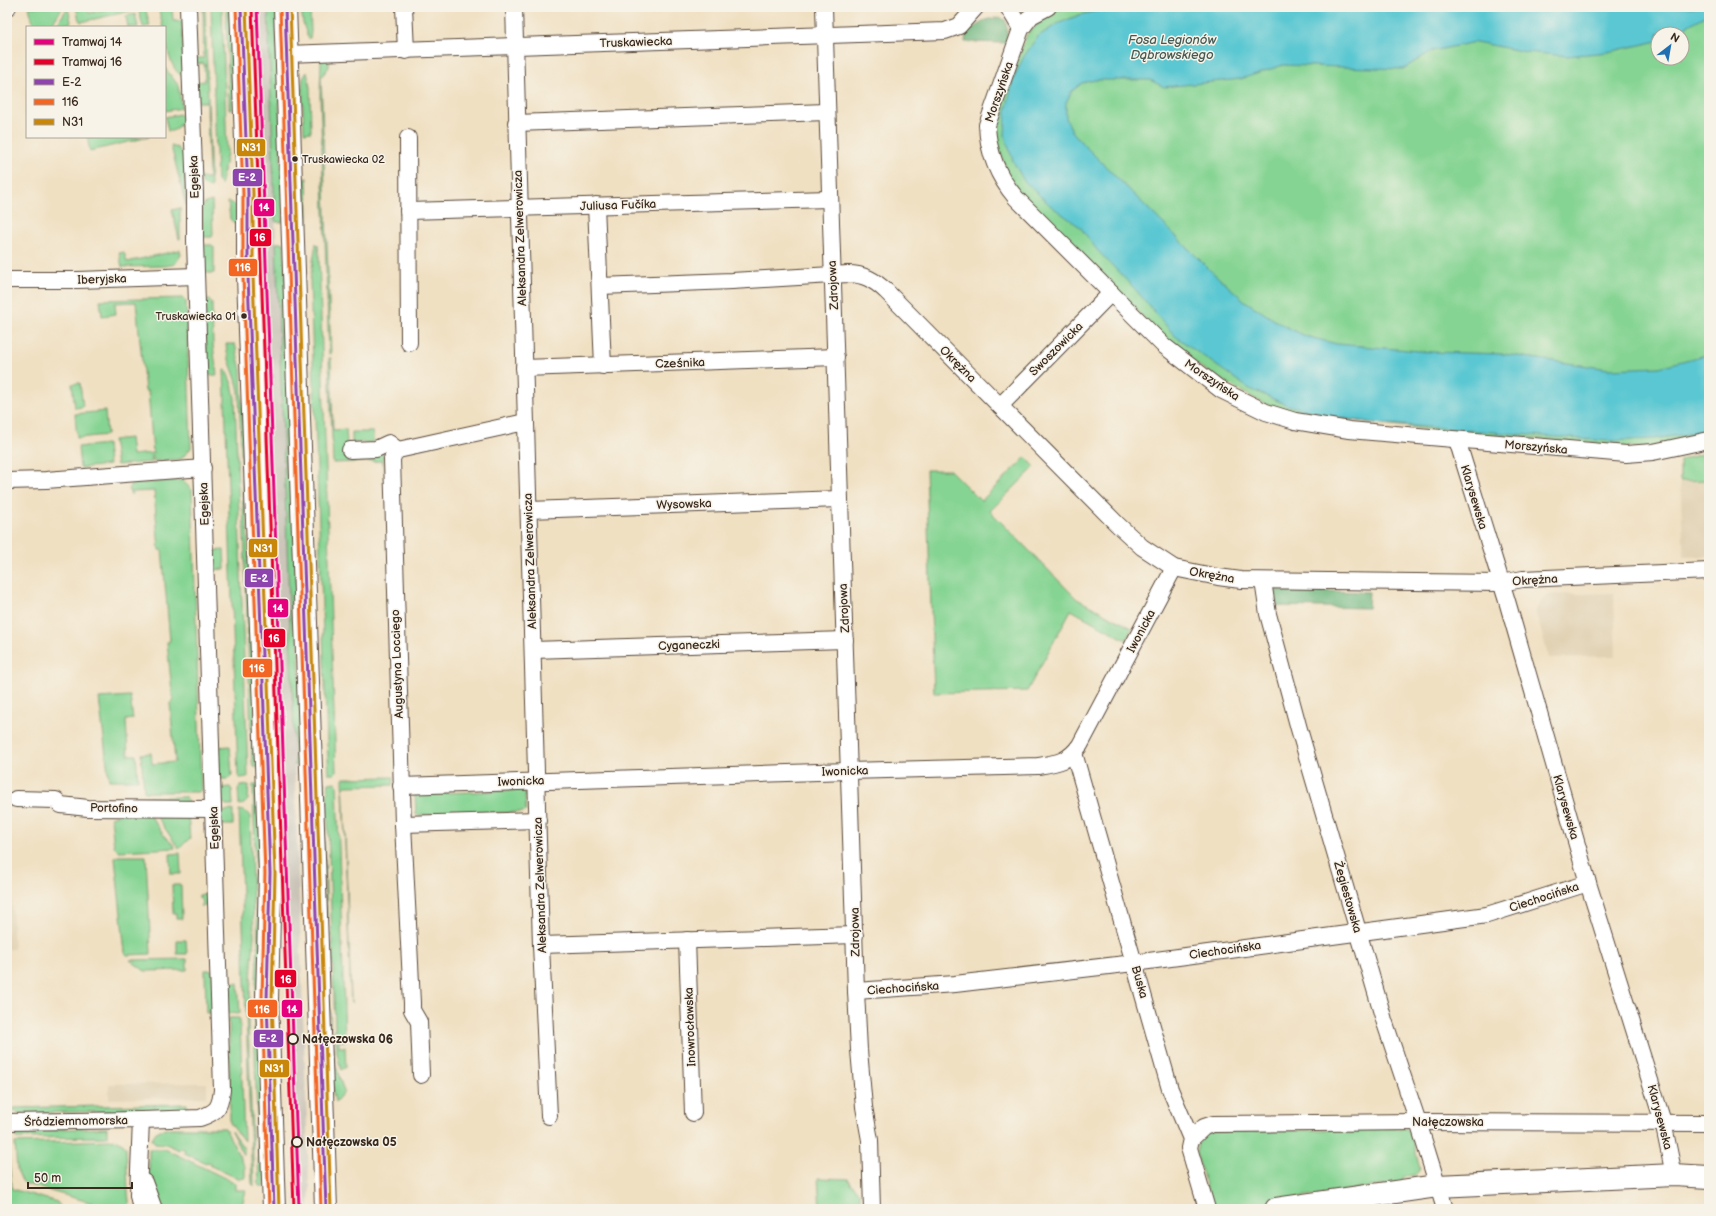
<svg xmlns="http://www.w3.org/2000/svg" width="1716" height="1216" viewBox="0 0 1716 1216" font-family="'Balsamiq Sans',sans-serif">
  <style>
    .built { fill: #e1d2b4 }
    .industrial { fill: #c9c3b8 }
    .green { fill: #85d493; stroke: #607f58; fill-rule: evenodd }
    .forest { fill: #6cb67d; stroke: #54704e }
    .water { fill: #5ac7d2; stroke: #4a7878 }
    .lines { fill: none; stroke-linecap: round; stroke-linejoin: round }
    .street-casing { stroke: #564537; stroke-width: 18 }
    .secondary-casing { stroke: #564537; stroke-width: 24 }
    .street { stroke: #fff; stroke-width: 16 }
    .secondary { stroke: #fff; stroke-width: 22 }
    .bus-1-casing { stroke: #f7f3e8; stroke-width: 6 }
    .bus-2-casing { stroke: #f7f3e8; stroke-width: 6 }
    .bus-3-casing { stroke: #f7f3e8; stroke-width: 6 }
    .bus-1 { stroke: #8e44ad; stroke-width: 3 }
    .bus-2 { stroke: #f26522; stroke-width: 3 }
    .bus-3 { stroke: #c88708; stroke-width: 3 }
    .tram-1-casing { stroke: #f7f3e8; stroke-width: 6 }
    .tram-2-casing { stroke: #f7f3e8; stroke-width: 6 }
    .tram-1 { stroke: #e5007d; stroke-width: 3 }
    .tram-2 { stroke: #e4002b; stroke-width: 3 }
    .bus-dot { fill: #3b2a1e; stroke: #f7f3e8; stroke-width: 1.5 }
    .stop-dot { fill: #f7f3e8; stroke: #3b2a1e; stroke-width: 2 }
    .labels { text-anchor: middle; stroke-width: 3; stroke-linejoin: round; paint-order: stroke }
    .bus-label { font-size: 11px; fill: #3b2a1e; stroke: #f7f3e8; text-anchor: start }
    .street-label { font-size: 12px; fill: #3b2a1e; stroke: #f7f3e8 }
    .stop-label { font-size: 12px; font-weight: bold; fill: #3b2a1e; stroke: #f7f3e8; text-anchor: start }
    .water-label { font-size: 13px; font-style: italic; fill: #445954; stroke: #f7f3e8 }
    .line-badge { stroke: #f7f3e8; stroke-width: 1.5 }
    .badge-label { font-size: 11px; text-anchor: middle; font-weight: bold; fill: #fff }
  </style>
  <rect width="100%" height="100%" fill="#f7f3e8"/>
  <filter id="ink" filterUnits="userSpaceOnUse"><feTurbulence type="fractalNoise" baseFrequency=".025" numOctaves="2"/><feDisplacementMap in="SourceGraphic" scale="8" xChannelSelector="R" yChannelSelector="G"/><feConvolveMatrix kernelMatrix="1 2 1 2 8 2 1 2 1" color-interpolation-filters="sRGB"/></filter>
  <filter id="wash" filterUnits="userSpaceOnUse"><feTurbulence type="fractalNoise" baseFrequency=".012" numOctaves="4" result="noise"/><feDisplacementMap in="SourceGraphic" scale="16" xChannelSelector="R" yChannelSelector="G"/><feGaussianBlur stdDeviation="0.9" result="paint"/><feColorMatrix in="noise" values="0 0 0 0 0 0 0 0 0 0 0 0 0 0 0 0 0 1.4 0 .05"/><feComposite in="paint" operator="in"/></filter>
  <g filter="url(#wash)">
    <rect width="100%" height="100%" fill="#f0e0c2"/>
    <g class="built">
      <polygon points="1709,480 1709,556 1684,557 1680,481"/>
      <polygon points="1614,593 1616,656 1549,658 1535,610 1546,595"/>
      <polygon points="7,781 14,949 7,949"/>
      <polygon points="207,1083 207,1097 109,1099 109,1084"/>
    </g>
    <polygon class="industrial" points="253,7 268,7 309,1184 310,1184 309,1209 296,1209 295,1205"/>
    <g class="green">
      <polygon points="29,7 63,7 50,27 34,27"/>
      <polygon points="68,7 71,22 70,23 56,26"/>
      <polygon points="76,7 87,7 89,13 115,7 134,7 135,10 81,22 79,20"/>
      <polygon points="138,7 145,7 150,26 143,27"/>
      <path d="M158,7h14l1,14h9l2,54 -2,1c-13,-8 -17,-35 -17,-49h-2z"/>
      <polygon points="203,7 205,7 211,188 203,185 200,178 209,178 207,102 197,102 196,82 205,81 204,63 196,64 196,58 204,58"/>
      <polygon points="211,7 222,7 227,153 221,185 217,181"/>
      <polygon points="226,7 233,7 234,72 232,109 229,109"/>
      <polygon points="250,7 253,7 261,222 256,223"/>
      <polygon points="268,7 276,7 283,222 276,222 275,219"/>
      <polygon points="301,7 310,7 311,32 310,38 308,38 303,23"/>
      <path d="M1069,7h640v429l-63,12 -206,-17 -153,-19 -24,-9 -26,-14 -35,-21 -33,-25 -145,-144 -16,-22 -15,-49 34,-94 17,-16 13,-8zM1658,34h24v24h-24z"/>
      <polygon points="135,14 138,27 128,27 126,16"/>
      <polygon points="329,59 329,67 321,77 331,354 329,354 320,94 321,60"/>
      <polygon points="165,68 178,85 182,108 165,111"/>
      <polygon points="307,72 310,87 311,132 304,133 302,85 303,78"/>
      <path d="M180,114l3,4c-2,7 -7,14 -15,13l-3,-14z"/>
      <polygon points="87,137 149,137 90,151"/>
      <polygon points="171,146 178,148 185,157 186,205"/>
      <polygon points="305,178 307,178 308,221 300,221"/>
      <polygon points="212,201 213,235 212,237 202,237 202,208 205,203"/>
      <polygon points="228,202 232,203 237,206 239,223 234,223 230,219"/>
      <polygon points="180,208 180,239 179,239 172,210"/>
      <polygon points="255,243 262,243 262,246 279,767 275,767"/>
      <polygon points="276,243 284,243 303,766 295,766"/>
      <polygon points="316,243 318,245 319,257 336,772 334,774 329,774 327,743 310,280"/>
      <polygon points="202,245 212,245 214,247 214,273 207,273 204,270"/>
      <polygon points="180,250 181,255 175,264 166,266 122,267 119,253 124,252 127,262"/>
      <polygon points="182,298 186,301 191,448 181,459 153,461 153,456 151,457 152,462 117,465 113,440 130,438 132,455 153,453 148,391 145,391 136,302 115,303 116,314 102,316 100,300"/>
      <polygon points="204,300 209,300 212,302 213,345 217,375 207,375"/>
      <path d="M226,344h9l6,26 16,398 -4,-2 -1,-5 -13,-369c-2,-17 -12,-30 -13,-48z"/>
      <polygon points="329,358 331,358 333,430 346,429 347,443 383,454 384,471 382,461 333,463"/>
      <polygon points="224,370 226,370 232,384 235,398 248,777 240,778 238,776"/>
      <polygon points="80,383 83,407 75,408 72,384"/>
      <polygon points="105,411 107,435 77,438 75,414"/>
      <polygon points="352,432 373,432 373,442 352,443"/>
      <polygon points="107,444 109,465 80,468 78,447"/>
      <polygon points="1709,452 1709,480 1680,481 1680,460"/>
      <polygon points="1026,457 1035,467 990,511 1077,599 1132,628 1126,640 1071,610 1027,691 934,693 926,470 950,470 981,501"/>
      <polygon points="182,480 192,490 201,790 199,792 146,792 144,791 141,754 151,753 152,764 175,762 170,703 173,702 167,642 170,641 162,550 159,550 154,491 132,492 132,494 130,494 129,487 131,484"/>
      <polygon points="224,550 225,569 212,570 212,551"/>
      <polygon points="130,696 133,719 126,720 128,755 136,755 138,780 109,780 99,698"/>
      <polygon points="230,746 232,776 229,779 219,779 218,747"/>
      <polygon points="394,777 393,785 346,786 343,789 351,1003 343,778"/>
      <polygon points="325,782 323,800 331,1039 335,1063 344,1092 335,1102 333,1093 320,783"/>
      <polygon points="335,782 337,784 345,1041 339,1041 339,1047 345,1047 346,1067 341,1070 337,1053 335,1028 327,796 329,783"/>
      <polygon points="249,785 248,800 244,804 239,805 238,789 240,786"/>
      <polygon points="253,785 259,785 265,1186 259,1186 254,1020 258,945"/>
      <polygon points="230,787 232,790 233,805 226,805 220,800 219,788"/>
      <polygon points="523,790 525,791 526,811 523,812 416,815 415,794 417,794"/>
      <polygon points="145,797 186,797 188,804 145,804"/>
      <polygon points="233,810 233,825 223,825 220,823 220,815 225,811"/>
      <polygon points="239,810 245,811 250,816 254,936 248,1024 254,1186 252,1184"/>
      <polygon points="121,813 150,815 165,837 174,845 175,848 119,851 114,847 111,817"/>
      <polygon points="156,815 188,815 190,838 179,849"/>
      <polygon points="180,853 181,874 171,874 170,854"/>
      <polygon points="118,856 146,856 151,954 127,955 125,953 115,858"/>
      <polygon points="172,885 181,885 182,919 176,919 176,913 173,913"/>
      <polygon points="210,894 210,906 200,906 203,902 199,898 199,895"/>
      <polygon points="177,940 186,940 187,954 177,954"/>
      <polygon points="187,959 187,970 145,971 130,960"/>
      <polygon points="205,970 212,970 214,1013 206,1013"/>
      <polygon points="227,983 238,983 240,1013 238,1014 228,1013"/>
      <polygon points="229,1018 239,1018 240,1020 244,1141 230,1123"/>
      <polygon points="187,1104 187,1110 17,1113 15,1112 13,1108"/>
      <polygon points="107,1128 107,1137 16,1138 16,1130"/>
      <polygon points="165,1128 225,1128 245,1167 245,1178 239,1179 211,1166 212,1164 208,1162 206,1163 184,1153 185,1150 181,1148 179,1150 166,1144 155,1143 153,1140 151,1140 156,1132"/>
      <polygon points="1405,1128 1411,1133 1420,1169 1416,1175 1404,1176 1402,1182 1229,1209 1218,1207 1211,1201 1196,1153 1198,1143 1209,1132"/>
      <polygon points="231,1131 244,1148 244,1155 243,1155"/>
      <path d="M113,1140c6,1 11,2 13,8l2,45 2,16h-38v-6l-66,-19 -4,-3 -5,-11 -2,-27z"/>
      <polygon points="7,1143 12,1189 57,1202 62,1209 7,1209"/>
      <polygon points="149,1149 165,1149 235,1183 235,1190 246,1190 243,1202 237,1207 237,1209 161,1209 149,1179"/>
      <polygon points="818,1178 848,1179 860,1194 860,1205 856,1209 820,1209"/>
    </g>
    <g class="forest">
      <polygon points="999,17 1005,20 1007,27 1007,43 965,42 966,32 986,20"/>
      <polygon points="1275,590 1369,592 1368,608 1274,606"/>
    </g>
    <polygon class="water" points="1159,7 1709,7 1709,14 1672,34 1658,34 1658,41 1608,52 1567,56 1526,52 1476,42 1432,51 1403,69 1283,65 1241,79 1164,87 1150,80 1095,80 1082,83 1071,92 1066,103 1066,118 1072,131 1081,142 1212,272 1245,301 1279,323 1305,336 1337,344 1431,352 1504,354 1609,369 1659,367 1709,354 1709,431 1653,439 1608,441 1374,423 1333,417 1287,405 1248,388 1175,336 1135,289 1097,250 1080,227 1051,206 1024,181 1013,161 1005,136 1006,110 1013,80 1023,58 1037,37 1057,24 1079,15 1101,10"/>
  </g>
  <g filter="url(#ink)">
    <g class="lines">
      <g class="street-casing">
        <g id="street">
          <polyline points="7,7 8,7"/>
          <polyline points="404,7 406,51"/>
          <polyline points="514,7 541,945 549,1116"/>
          <polyline points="824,7 856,991 859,1050 864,1107 870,1140 872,1209"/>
          <polyline points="1008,7 1021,29"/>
          <path d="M1048,7l-17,9 -10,13 -34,96c1,28 11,52 29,73l147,147 58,45 45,22 29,9 54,9 277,24 27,-2 56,-12"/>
          <polyline points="286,54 945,31 959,26 976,7"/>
          <polyline points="516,123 826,112"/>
          <polyline points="408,138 409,343"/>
          <polyline points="596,205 603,366"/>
          <polyline points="408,211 829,199"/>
          <polyline points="7,280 78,280 196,276"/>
          <path d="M600,286l132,-5 116,-7c16,0 26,6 38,17l231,233 25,23 32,21 44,9 23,3 259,3 23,-4 186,-8"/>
          <polyline points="524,368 836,357"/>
          <polyline points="1000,406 1111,293"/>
          <polyline points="1457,440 1507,601 1588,883 1663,1122 1674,1175"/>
          <polyline points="350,450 376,449 389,443 398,450"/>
          <polyline points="7,481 46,480 203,468"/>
          <polyline points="529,510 839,499"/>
          <polyline points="1263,581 1268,614 1299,729 1384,1020 1418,1122 1445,1209"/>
          <polyline points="533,650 845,640"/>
          <polyline points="1074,753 1170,1089 1191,1139 1189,1148 1207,1209"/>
          <path d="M401,786l447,-15 190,-5c19,-3 30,-4 42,-21l94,-177"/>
          <polyline points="16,799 56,800 61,805 88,808 213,809"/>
          <polyline points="403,824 538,820"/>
          <polyline points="687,940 693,1113"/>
          <polyline points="541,945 855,935"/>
          <polyline points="856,991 955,984 1134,963 1487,915 1588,883"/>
          <polyline points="421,1075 419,1022 412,1010 412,1003 403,824 392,459 394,454 398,450 525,422"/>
          <path d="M141,1120l59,-2c17,-6 20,-10 22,-28l-27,-849v-47l-7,-187"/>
          <polyline points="7,1122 141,1120 138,1195 141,1209"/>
          <polyline points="1191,1139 1204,1127 1213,1124 1418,1122 1709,1123"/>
          <polyline points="144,1182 154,1209"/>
        </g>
      </g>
      <g class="secondary-casing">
        <g id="secondary">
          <polyline points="241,7 248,194 248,276 270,873 267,1000 274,1209"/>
          <polyline points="285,7 326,1209"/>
          <polyline points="1276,1209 1437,1186 1674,1175 1709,1177"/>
        </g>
      </g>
      <use href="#street" class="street"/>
      <use href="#secondary" class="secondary"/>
      <g class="bus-1-casing">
        <g id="bus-1">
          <polyline points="241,7 248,194 248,276 270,873 267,1000 274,1209"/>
          <polyline points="285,7 326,1209"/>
        </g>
      </g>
      <g class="bus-2-casing">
        <g id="bus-2">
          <polyline points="236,7 243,194 243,276 265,873 262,1000 269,1209"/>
          <polyline points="280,7 321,1209"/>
        </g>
      </g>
      <g class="bus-3-casing">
        <g id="bus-3">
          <polyline points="246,7 253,194 253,276 275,873 272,1000 279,1209"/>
          <polyline points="290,7 331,1209"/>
        </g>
      </g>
      <use href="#bus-1" class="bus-1"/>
      <use href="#bus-2" class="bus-2"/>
      <use href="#bus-3" class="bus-3"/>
      <g class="tram-1-casing">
        <polyline id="tram-1" points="257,7 299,1209"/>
      </g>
      <g class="tram-2-casing">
        <polyline id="tram-2" points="252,7 294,1209"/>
      </g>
      <use href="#tram-1" class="tram-1"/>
      <use href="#tram-2" class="tram-2"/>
    </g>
  </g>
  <g class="bus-dot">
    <circle cx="295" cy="159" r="3.5"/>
    <circle cx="244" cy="316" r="3.5"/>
  </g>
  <g class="stop-dot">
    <circle cx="293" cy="1039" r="5"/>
    <circle cx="297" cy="1142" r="5"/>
  </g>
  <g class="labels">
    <g class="bus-label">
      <text x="302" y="163">Truskawiecka 02</text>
      <text x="236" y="320" text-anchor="end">Truskawiecka 01</text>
    </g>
    <g class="street-label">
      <text transform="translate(636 42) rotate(-2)" y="4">Truskawiecka</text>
      <text transform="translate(999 92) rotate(-71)" y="4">Morszyńska</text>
      <text transform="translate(194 177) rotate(-92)" y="4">Egejska</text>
      <text transform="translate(618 205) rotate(-2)" y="4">Juliusa Fučíka</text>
      <text transform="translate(520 238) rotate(-92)" y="4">Aleksandra Zelwerowicza</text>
      <text transform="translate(102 279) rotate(-2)" y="4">Iberyjska</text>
      <text transform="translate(833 285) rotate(-93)" y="4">Zdrojowa</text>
      <text transform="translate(1056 349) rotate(-45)" y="4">Swoszowicka</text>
      <text transform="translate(680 363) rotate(-2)" y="4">Cześnika</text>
      <text transform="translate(958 364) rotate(45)" y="4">Okrężna</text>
      <text transform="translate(1212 380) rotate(34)" y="4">Morszyńska</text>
      <text transform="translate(1536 447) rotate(5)" y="4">Morszyńska</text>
      <text transform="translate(1474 497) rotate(73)" y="4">Klarysewska</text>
      <text transform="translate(204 504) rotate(-92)" y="4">Egejska</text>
      <text transform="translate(684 504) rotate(-2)" y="4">Wysowska</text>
      <text transform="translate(530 561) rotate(-92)" y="4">Aleksandra Zelwerowicza</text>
      <text transform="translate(1212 575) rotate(10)" y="4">Okrężna</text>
      <text transform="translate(1535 580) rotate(-4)" y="4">Okrężna</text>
      <text transform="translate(844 608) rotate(-93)" y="4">Zdrojowa</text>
      <text transform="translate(1141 631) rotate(-62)" y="4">Iwonicka</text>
      <text transform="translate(689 645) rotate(-2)" y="4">Cyganeczki</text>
      <text transform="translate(397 664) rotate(-92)" y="4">Augustyna Locciego</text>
      <text transform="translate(845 771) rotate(-2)" y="4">Iwonicka</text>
      <text transform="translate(521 781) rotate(-2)" y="4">Iwonicka</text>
      <text transform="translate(1566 807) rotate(74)" y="4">Klarysewska</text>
      <text transform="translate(114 808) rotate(1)" y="4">Portofino</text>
      <text transform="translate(214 828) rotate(-92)" y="4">Egejska</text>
      <text transform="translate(540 885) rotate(-92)" y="4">Aleksandra Zelwerowicza</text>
      <text transform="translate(1348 897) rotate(74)" y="4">Żegiestowska</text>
      <text transform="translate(1544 897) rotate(-18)" y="4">Ciechocińska</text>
      <text transform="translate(855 932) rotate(-91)" y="4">Zdrojowa</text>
      <text transform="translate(1225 950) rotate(-8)" y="4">Ciechocińska</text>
      <text transform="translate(1140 982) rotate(74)" y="4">Buska</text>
      <text transform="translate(903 988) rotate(-4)" y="4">Ciechocińska</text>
      <text transform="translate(690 1027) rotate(-92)" y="4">Inowrocławska</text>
      <text transform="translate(1660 1117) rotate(75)" y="4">Klarysewska</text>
      <text transform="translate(76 1121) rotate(-1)" y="4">Śródziemnomorska</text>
      <text x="1448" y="1126">Nałęczowska</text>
    </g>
    <g class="stop-label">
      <text x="302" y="1043">Nałęczowska 06</text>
      <text x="306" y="1146">Nałęczowska 05</text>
    </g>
    <g class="water-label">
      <text x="1172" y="44">Fosa Legionów<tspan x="1172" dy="15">Dąbrowskiego</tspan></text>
    </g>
  </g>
  <g class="line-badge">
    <rect x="236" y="138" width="30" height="19" rx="4" fill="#c88708"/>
    <rect x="232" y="168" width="31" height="19" rx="4" fill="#8e44ad"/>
    <rect x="253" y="198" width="22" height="19" rx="4" fill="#e5007d"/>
    <rect x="249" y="228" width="23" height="19" rx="4" fill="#e4002b"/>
    <rect x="228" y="258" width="30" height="19" rx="4" fill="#f26522"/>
    <rect x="248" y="538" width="30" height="20" rx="4" fill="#c88708"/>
    <rect x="244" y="568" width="30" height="20" rx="4" fill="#8e44ad"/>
    <rect x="267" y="598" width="22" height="20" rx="4" fill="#e5007d"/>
    <rect x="263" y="628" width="23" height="20" rx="4" fill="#e4002b"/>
    <rect x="242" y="658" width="31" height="20" rx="4" fill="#f26522"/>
    <rect x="274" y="969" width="23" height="19" rx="4" fill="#e4002b"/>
    <rect x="247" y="999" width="31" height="19" rx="4" fill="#f26522"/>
    <rect x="281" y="999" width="22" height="19" rx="4" fill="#e5007d"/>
    <rect x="253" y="1029" width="31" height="19" rx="4" fill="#8e44ad"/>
    <rect x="259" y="1059" width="31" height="19" rx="4" fill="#c88708"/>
  </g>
  <g class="badge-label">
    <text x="251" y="151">N31</text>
    <text x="247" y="181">E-2</text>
    <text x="264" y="211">14</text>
    <text x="260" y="241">16</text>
    <text x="243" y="271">116</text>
    <text x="263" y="552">N31</text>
    <text x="259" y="582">E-2</text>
    <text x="278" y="612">14</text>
    <text x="274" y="642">16</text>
    <text x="257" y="672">116</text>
    <text x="286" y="983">16</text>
    <text x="262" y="1013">116</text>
    <text x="292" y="1013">14</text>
    <text x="268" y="1042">E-2</text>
    <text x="274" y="1072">N31</text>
  </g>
  <rect width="1716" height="1216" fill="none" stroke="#f7f3e8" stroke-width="24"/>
  <rect x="26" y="26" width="140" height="112" fill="#f7f3e8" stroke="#aca397"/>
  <rect x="34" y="39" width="20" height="6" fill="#e5007d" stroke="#aca397"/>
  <text x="62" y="46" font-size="12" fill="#3b2a1e">Tramwaj 14</text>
  <rect x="34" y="59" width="20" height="6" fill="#e4002b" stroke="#aca397"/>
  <text x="62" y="66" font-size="12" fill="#3b2a1e">Tramwaj 16</text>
  <rect x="34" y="79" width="20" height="6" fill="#8e44ad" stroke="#aca397"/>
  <text x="62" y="86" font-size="12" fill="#3b2a1e">E-2</text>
  <rect x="34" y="99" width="20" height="6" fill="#f26522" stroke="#aca397"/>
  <text x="62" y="106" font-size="12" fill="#3b2a1e">116</text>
  <rect x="34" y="119" width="20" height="6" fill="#c88708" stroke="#aca397"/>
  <text x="62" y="126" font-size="12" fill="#3b2a1e">N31</text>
  <g transform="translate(1670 46) rotate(31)"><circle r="19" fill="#f7f3e8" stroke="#aca397"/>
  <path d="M0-3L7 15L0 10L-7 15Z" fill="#1f6fb2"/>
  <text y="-6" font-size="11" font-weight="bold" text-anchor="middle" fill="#3b2a1e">N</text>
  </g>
  <path d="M28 1182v6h104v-6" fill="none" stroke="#3b2a1e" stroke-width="2"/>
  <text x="34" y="1182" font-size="12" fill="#3b2a1e" stroke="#f7f3e8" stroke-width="3" paint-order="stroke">50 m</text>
</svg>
